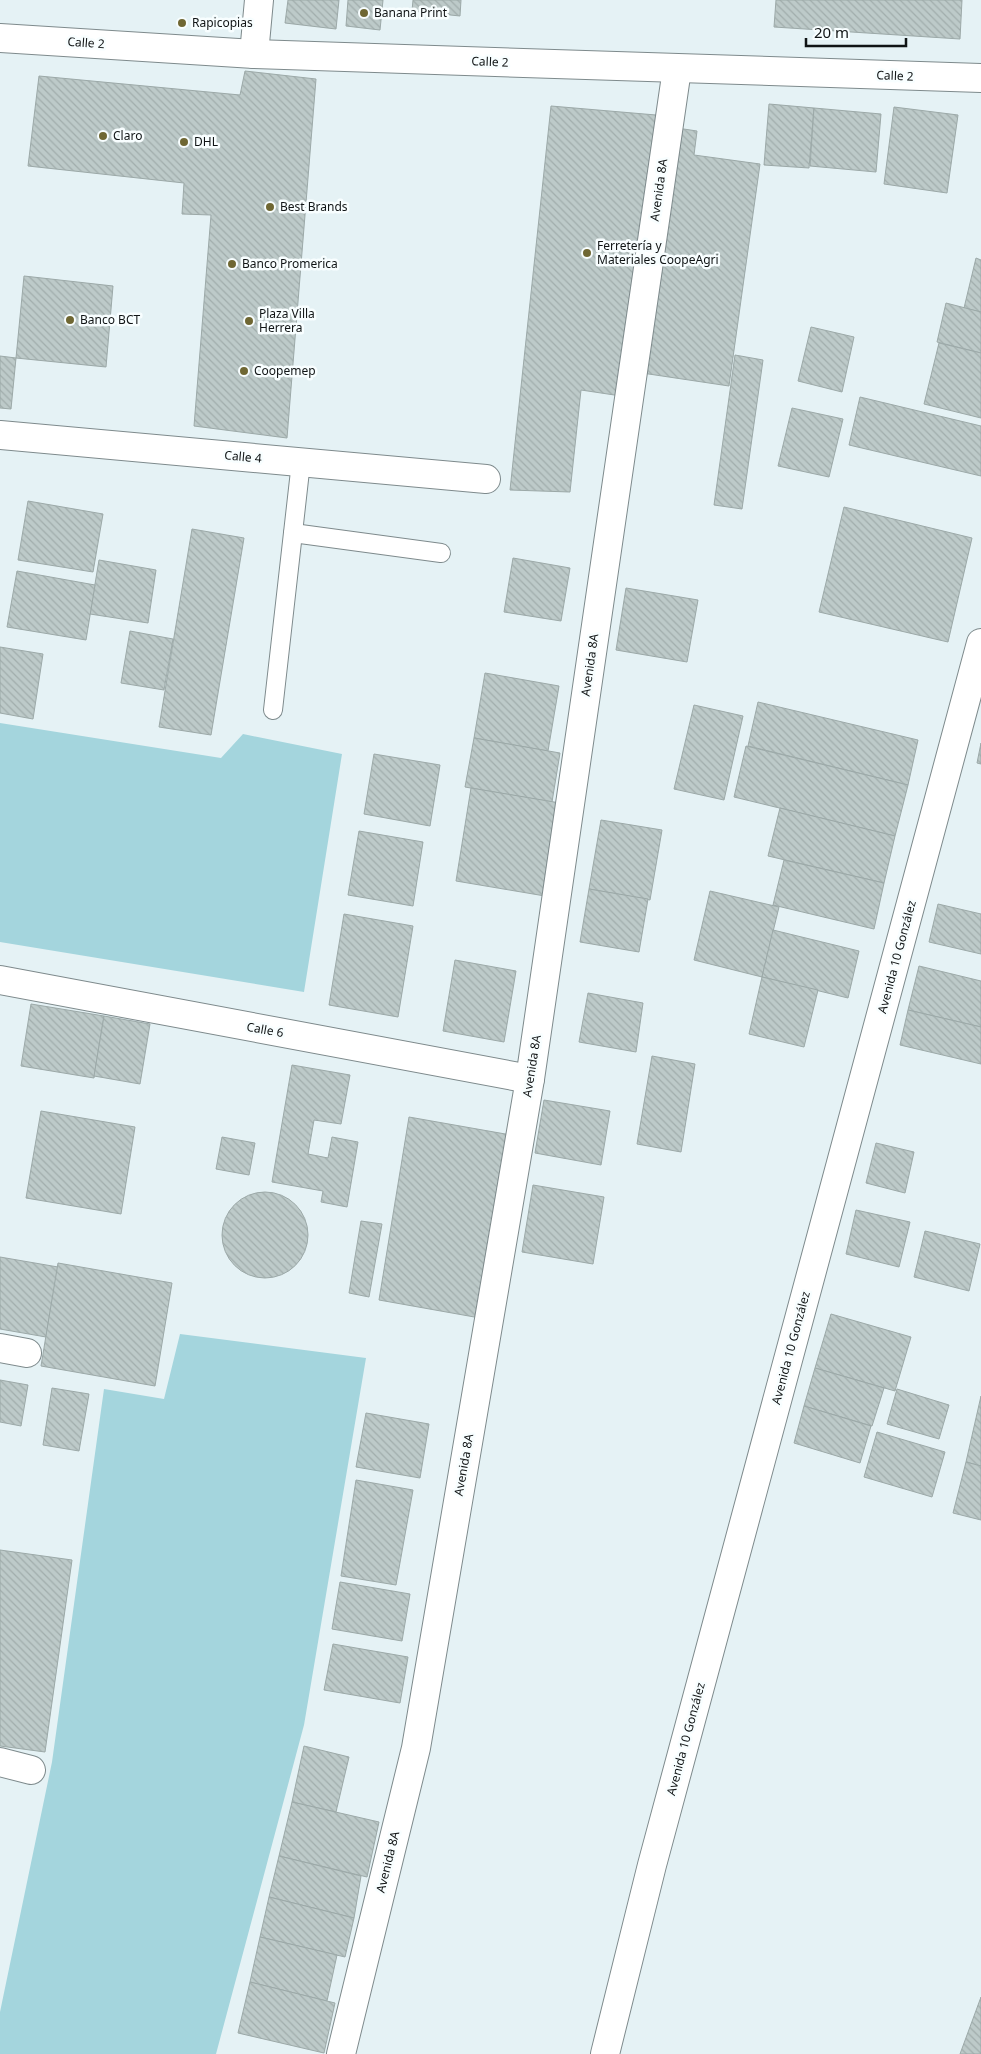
<svg xmlns="http://www.w3.org/2000/svg" width="981" height="2054" viewBox="0 0 981 2054" font-family="'Noto Sans',sans-serif">
  <style>
    .green { fill: #a4d5dd }
    .building { fill: url(#building-back-hatch); stroke: #9ca9a8 }
    .lines { fill: none; stroke-linecap: round; stroke-linejoin: round }
    .lane-casing { stroke: #7e8a8c; stroke-width: 20 }
    .street-casing { stroke: #7e8a8c; stroke-width: 30 }
    .secondary-casing { stroke: #7e8a8c; stroke-width: 30 }
    .lane { stroke: #fff; stroke-width: 18 }
    .street { stroke: #fff; stroke-width: 28 }
    .secondary { stroke: #fff; stroke-width: 28 }
    .poi-dot { fill: #6f6733; stroke: #f8feff; stroke-width: 2 }
    .labels { text-anchor: middle; stroke-width: 5; stroke-linejoin: round; paint-order: stroke }
    .poi-label { font-size: 12px; fill: #101415; stroke: #f8feff; text-anchor: start }
    .street-label { font-size: 12px; fill: #101415; stroke: #f8feff }
  </style>
  <defs>
    <pattern id="building-back-hatch" width="6" height="6" patternUnits="userSpaceOnUse" patternTransform="scale(1.25)"><rect width="6" height="6" fill="#bdcac9"/><path d="M-1 5l2 2M0 0l6 6M5-1l2 2" fill="none" stroke="#a1adac"/></pattern>
  </defs>
  <rect width="100%" height="100%" fill="#e5f2f5"/>
  <g class="green">
    <polygon points="0,723 221,758 243,734 342,754 304,992 0,942"/>
    <polygon points="180,1334 366,1358 304,1725 216,2054 0,2054 0,2012 52,1762 104,1389 164,1399"/>
  </g>
  <g class="building">
    <polygon points="288,0 339,0 336,29 285,23"/>
    <polygon points="348,0 383,0 380,30 346,26"/>
    <polygon points="413,0 461,0 460,16 412,11"/>
    <polygon points="776,0 962,0 960,39 774,27"/>
    <polygon points="245,71 316,79 287,438 194,426 211,215 182,214 184,183 28,166 39,76 240,95"/>
    <polygon points="769,104 814,108 809,168 764,165"/>
    <polygon points="551,106 656,115 621,396 581,390 570,492 510,490"/>
    <polygon points="894,107 958,115 947,193 884,184"/>
    <polygon points="814,108 881,114 876,172 810,166"/>
    <polygon points="677,128 697,131 694,155 760,164 729,386 642,373"/>
    <polygon points="976,258 981,260 981,312 964,308"/>
    <polygon points="24,276 113,286 106,367 16,358"/>
    <polygon points="946,303 981,312 981,353 937,342"/>
    <polygon points="811,327 854,337 842,392 798,381"/>
    <polygon points="939,343 981,353 981,418 924,404"/>
    <polygon points="735,355 763,360 742,509 714,505"/>
    <polygon points="0,356 16,358 11,409 0,408"/>
    <polygon points="860,397 981,426 981,476 849,445"/>
    <polygon points="792,408 843,419 829,477 778,466"/>
    <polygon points="28,501 103,514 93,572 18,560"/>
    <polygon points="844,507 972,538 948,642 819,612"/>
    <polygon points="192,529 244,538 211,735 159,727"/>
    <polygon points="513,558 570,568 561,621 504,612"/>
    <polygon points="99,560 156,570 148,623 90,614"/>
    <polygon points="17,571 95,585 86,640 7,627"/>
    <polygon points="626,588 698,600 687,662 616,650"/>
    <polygon points="130,631 173,639 164,690 121,683"/>
    <polygon points="0,647 43,654 33,719 0,713"/>
    <polygon points="485,673 559,686 548,751 474,738"/>
    <polygon points="758,702 918,740 908,785 748,746"/>
    <polygon points="694,705 743,716 724,800 674,789"/>
    <polygon points="474,738 560,753 552,802 465,787"/>
    <polygon points="981,743 981,764 977,763"/>
    <polygon points="746,746 908,785 895,836 734,797"/>
    <polygon points="374,754 440,765 430,826 364,814"/>
    <polygon points="471,788 560,803 545,896 456,881"/>
    <polygon points="780,808 895,836 884,883 768,856"/>
    <polygon points="601,820 662,830 650,900 589,889"/>
    <polygon points="359,831 423,842 413,906 348,895"/>
    <polygon points="784,860 884,883 874,929 773,905"/>
    <polygon points="589,889 648,899 639,952 580,942"/>
    <polygon points="710,891 779,907 762,977 694,960"/>
    <polygon points="938,904 981,914 981,954 929,942"/>
    <polygon points="344,914 413,926 398,1017 329,1005"/>
    <polygon points="773,930 859,951 848,998 762,977"/>
    <polygon points="455,960 516,971 504,1042 443,1031"/>
    <polygon points="919,966 981,981 981,1027 908,1010"/>
    <polygon points="762,977 818,990 804,1047 749,1034"/>
    <polygon points="588,993 643,1003 636,1052 579,1042"/>
    <polygon points="31,1004 104,1016 94,1078 21,1066"/>
    <polygon points="908,1010 981,1027 981,1064 900,1045"/>
    <polygon points="104,1016 150,1024 140,1084 94,1076"/>
    <polygon points="652,1056 695,1064 681,1152 637,1144"/>
    <polygon points="292,1065 350,1075 341,1124 314,1120 308,1154 328,1158 332,1137 358,1142 347,1207 321,1202 323,1191 272,1182"/>
    <polygon points="544,1100 610,1111 601,1165 535,1153"/>
    <polygon points="41,1111 135,1127 121,1214 26,1198"/>
    <polygon points="409,1117 511,1135 480,1318 379,1300"/>
    <polygon points="222,1137 255,1143 249,1175 216,1169"/>
    <polygon points="876,1143 914,1152 905,1193 866,1183"/>
    <polygon points="533,1185 604,1197 593,1264 522,1252"/>
    <circle cx="265" cy="1235" r="43"/>
    <polygon points="856,1210 910,1222 899,1267 846,1254"/>
    <polygon points="361,1221 382,1224 369,1297 349,1293"/>
    <polygon points="925,1231 980,1244 969,1291 914,1277"/>
    <polygon points="0,1257 58,1267 46,1337 0,1329"/>
    <polygon points="58,1263 172,1283 155,1386 41,1366"/>
    <polygon points="831,1314 911,1337 895,1391 815,1368"/>
    <polygon points="815,1368 884,1388 872,1426 804,1406"/>
    <polygon points="0,1380 28,1385 21,1426 0,1422"/>
    <polygon points="52,1388 89,1394 79,1451 43,1445"/>
    <polygon points="897,1389 949,1405 939,1439 887,1424"/>
    <polygon points="981,1396 981,1466 966,1462"/>
    <polygon points="804,1406 871,1426 860,1463 794,1443"/>
    <polygon points="366,1413 429,1424 420,1478 356,1467"/>
    <polygon points="877,1432 945,1452 932,1497 864,1477"/>
    <polygon points="966,1462 981,1466 981,1520 953,1513"/>
    <polygon points="356,1480 413,1490 396,1585 341,1576"/>
    <polygon points="0,1550 72,1560 45,1752 0,1746"/>
    <polygon points="340,1582 410,1594 402,1641 332,1629"/>
    <polygon points="333,1644 408,1657 400,1703 324,1690"/>
    <polygon points="304,1746 349,1757 336,1812 292,1802"/>
    <polygon points="292,1802 379,1822 367,1877 279,1856"/>
    <polygon points="279,1856 361,1876 354,1918 269,1897"/>
    <polygon points="269,1897 354,1918 345,1957 260,1937"/>
    <polygon points="260,1937 337,1955 327,2001 250,1982"/>
    <polygon points="250,1982 335,2003 324,2053 238,2033"/>
    <polygon points="981,1997 981,2054 960,2054"/>
  </g>
  <g class="lines">
    <g class="lane-casing">
      <g id="lane">
        <polyline points="293,533 441,553"/>
        <polyline points="273,710 301,462"/>
      </g>
    </g>
    <g class="street-casing">
      <g id="street">
        <polyline points="254,54 259,0"/>
        <polyline points="0,435 486,479"/>
        <polyline points="0,980 530,1079"/>
        <polyline points="0,1348 27,1353"/>
        <polyline points="0,1762 31,1770"/>
        <polyline points="341,2054 416,1748 530,1079 677,69"/>
        <polyline points="605,2054 652,1865 981,643"/>
      </g>
    </g>
    <g class="secondary-casing">
      <polyline id="secondary" points="0,38 254,54 981,78"/>
    </g>
    <use href="#lane" class="lane"/>
    <use href="#street" class="street"/>
    <use href="#secondary" class="secondary"/>
  </g>
  <g class="poi-dot">
    <circle cx="364" cy="13" r="5"/>
    <circle cx="182" cy="23" r="5"/>
    <circle cx="103" cy="136" r="5"/>
    <circle cx="184" cy="142" r="5"/>
    <circle cx="270" cy="207" r="5"/>
    <circle cx="587" cy="253" r="5"/>
    <circle cx="232" cy="264" r="5"/>
    <circle cx="70" cy="320" r="5"/>
    <circle cx="249" cy="321" r="5"/>
    <circle cx="244" cy="371" r="5"/>
  </g>
  <g class="labels">
    <g class="poi-label">
      <text x="374" y="17">Banana Print</text>
      <text x="192" y="27">Rapicopias</text>
      <text x="113" y="140">Claro</text>
      <text x="194" y="146">DHL</text>
      <text x="280" y="211">Best Brands</text>
      <text x="597" y="250">Ferretería y<tspan x="597" dy="14">Materiales CoopeAgri</tspan></text>
      <text x="242" y="268">Banco Promerica</text>
      <text x="259" y="318">Plaza Villa<tspan x="259" dy="14">Herrera</tspan></text>
      <text x="80" y="324">Banco BCT</text>
      <text x="254" y="375">Coopemep</text>
    </g>
    <g class="street-label">
      <text transform="translate(86 43) rotate(4)" y="4">Calle 2</text>
      <text transform="translate(490 62) rotate(2)" y="4">Calle 2</text>
      <text transform="translate(895 76) rotate(2)" y="4">Calle 2</text>
      <text transform="translate(659 190) rotate(-82)" y="4">Avenida 8A</text>
      <text transform="translate(243 457) rotate(5)" y="4">Calle 4</text>
      <text transform="translate(590 665) rotate(-82)" y="4">Avenida 8A</text>
      <text transform="translate(897 957) rotate(-75)" y="4">Avenida 10 González</text>
      <text transform="translate(265 1030) rotate(10)" y="4">Calle 6</text>
      <text transform="translate(532 1066) rotate(-81)" y="4">Avenida 8A</text>
      <text transform="translate(791 1348) rotate(-75)" y="4">Avenida 10 González</text>
      <text transform="translate(464 1465) rotate(-80)" y="4">Avenida 8A</text>
      <text transform="translate(686 1739) rotate(-75)" y="4">Avenida 10 González</text>
      <text transform="translate(388 1862) rotate(-76)" y="4">Avenida 8A</text>
    </g>
  </g>
  <path d="M806 38v8h100v-8" fill="none" stroke="#101415" stroke-width="2.5"/>
  <text x="814" y="38" font-size="15" fill="#101415" stroke="#f8feff" stroke-width="4" paint-order="stroke">20 m</text>
</svg>
